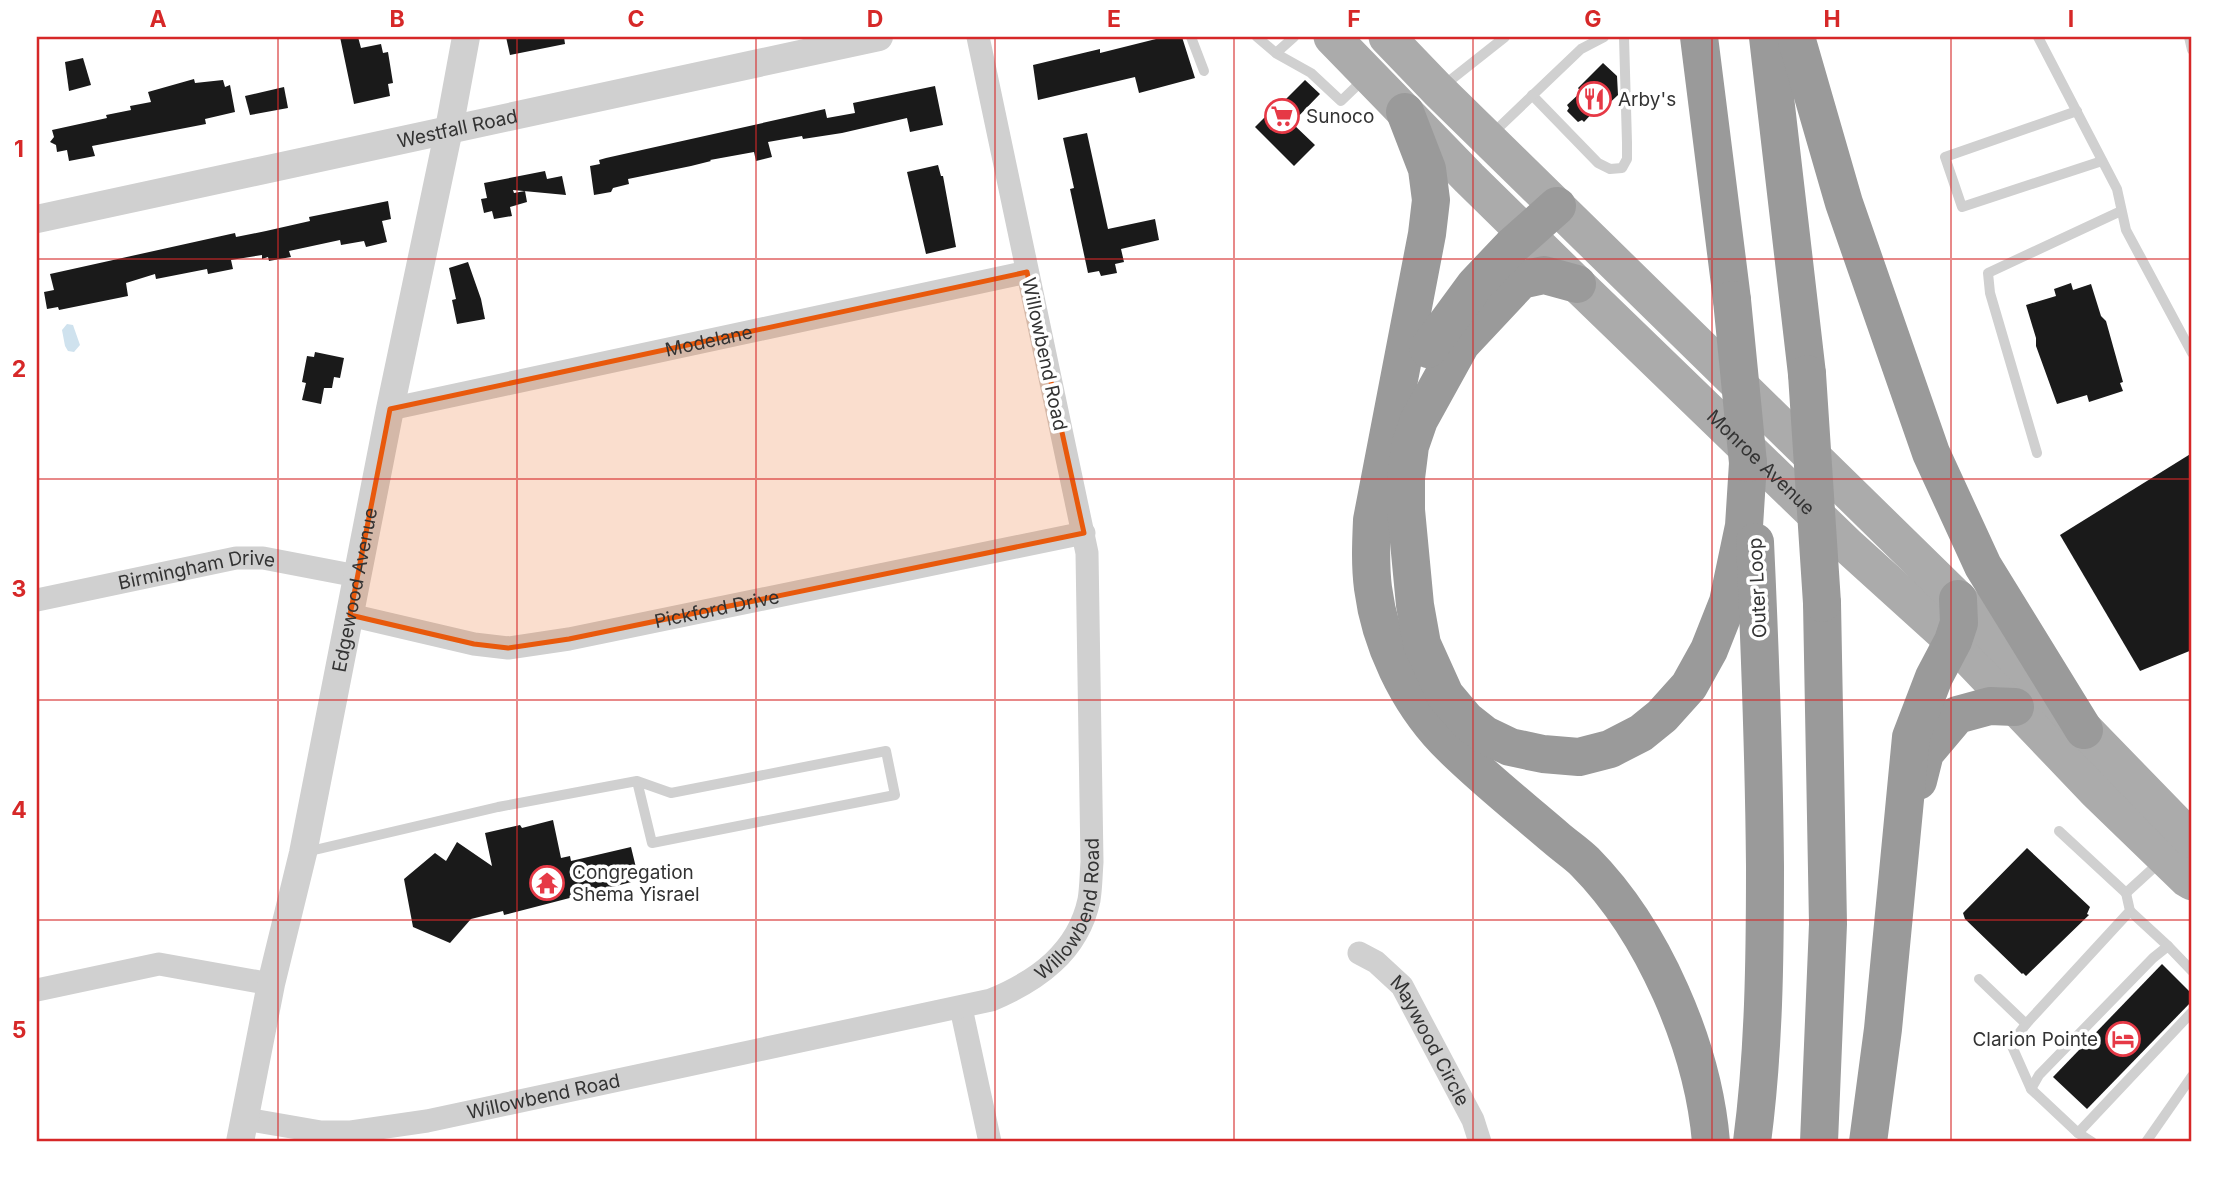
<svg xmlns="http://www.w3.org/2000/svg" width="2229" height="1179" viewBox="0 0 2229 1179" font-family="Inter,sans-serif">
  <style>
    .water { fill: #cfe2ee }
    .building { fill: #1a1a1a }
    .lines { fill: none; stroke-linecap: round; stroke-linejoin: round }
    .service { stroke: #d0d0d0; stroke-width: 10 }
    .minor { stroke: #d0d0d0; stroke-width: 23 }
    .tertiary { stroke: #d0d0d0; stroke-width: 28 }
    .primary { stroke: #ababab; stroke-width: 37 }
    .motorway { stroke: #9a9a9a; stroke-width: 38 }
    .motorway-bridge { stroke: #9a9a9a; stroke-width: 38 }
    .marked { fill: #e8590c; fill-opacity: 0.2; stroke: #e8590c; stroke-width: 5; stroke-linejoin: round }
    .grid { fill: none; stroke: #d62828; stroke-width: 2; stroke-opacity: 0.55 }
    .labels { text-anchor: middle; stroke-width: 7; stroke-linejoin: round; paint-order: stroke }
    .poi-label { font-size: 19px; fill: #333; stroke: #fff; text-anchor: start }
    .street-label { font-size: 19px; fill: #333; stroke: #fff }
    .neatline { fill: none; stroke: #d62828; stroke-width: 2.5 }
    .grid-label { font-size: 23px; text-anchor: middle; font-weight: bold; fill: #d62828 }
  </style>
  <rect width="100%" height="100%" fill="#fff"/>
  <polygon class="water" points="67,324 73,325 80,345 74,352 68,351 65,346 62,330"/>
  <g class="building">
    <polygon points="340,37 358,37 361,48 381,44 383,53 388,52 393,83 388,84 390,96 354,104"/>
    <polygon points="506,37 564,37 565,44 510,55"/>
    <polygon points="1164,37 1182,37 1195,78 1139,93 1135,77 1038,100 1033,65 1100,49 1100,53"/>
    <polygon points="83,58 91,85 69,91 65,62"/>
    <polygon points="1603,63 1617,76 1618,95 1601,111 1597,108 1584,122 1582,120 1578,122 1567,111 1569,108 1567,105 1581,92 1578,88"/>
    <polygon points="194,79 195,83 223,80 225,87 230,85 235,112 205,119 206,124 92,146 95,156 69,161 67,150 57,152 56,145 50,142 54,137 52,130 107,118 106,115 131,110 130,106 151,102 148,92"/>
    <polygon points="1305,80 1320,94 1292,123 1315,145 1294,166 1255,127 1275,107 1277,108"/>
    <polygon points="935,86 943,125 910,132 907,118 842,133 803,139 802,136 768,142 772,157 756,161 754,152 710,160 711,161 691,166 628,179 629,184 613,188 611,192 594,195 590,166 600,164 599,160 606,158 825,109 827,118 855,113 853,103"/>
    <polygon points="284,87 288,108 250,115 245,96"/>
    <polygon points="1087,133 1108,229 1155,219 1159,240 1121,249 1124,262 1115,264 1117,273 1101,276 1099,271 1088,273 1070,189 1074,188 1063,138"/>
    <polygon points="938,165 941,176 943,176 956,247 926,254 907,172"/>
    <polygon points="545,171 547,179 562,176 566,195 513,190 514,193 525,191 527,202 510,207 512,216 494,219 492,211 484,213 481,199 487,198 484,183"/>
    <polygon points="388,201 391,219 382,221 387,242 366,247 364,241 341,245 340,240 289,251 291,257 269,261 268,257 262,259 262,255 231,260 233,269 208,274 207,269 156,279 155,274 126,283 128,296 59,310 58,307 47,309 44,292 54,290 50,274 235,233 236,237 266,231 310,221 309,217"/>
    <polygon points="468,262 481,299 485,319 457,324 452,300 456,299 449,268"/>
    <polygon points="2071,283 2073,290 2091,284 2101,316 2106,321 2123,382 2120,383 2123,391 2089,402 2087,395 2057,404 2036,346 2036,338 2026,305 2056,296 2054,289"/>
    <polygon points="315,352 344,358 340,378 334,377 332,388 324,388 321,404 302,400 306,383 302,382 307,356 314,357"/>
    <polygon points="2192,453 2192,650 2140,671 2060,535"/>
    <polygon points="553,820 561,858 570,856 571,861 631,847 639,880 504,915 503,911 471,919 450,943 413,927 404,879 435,853 446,861 457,842 492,866 485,833 520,825 522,828"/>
    <polygon points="2027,848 2090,907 2087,914 2089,915 2026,976 2023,973 2022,974 1965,919 1963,913"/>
    <polygon points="2162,964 2192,994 2192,1001 2087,1109 2053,1077"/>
  </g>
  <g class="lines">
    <g class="service">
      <polyline points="1191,37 1204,71"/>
      <polyline points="1257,37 1277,54 1311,73 1341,101 1366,77"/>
      <polyline points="2038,37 2117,189 2126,230 2192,353"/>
      <polyline points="2189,37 2192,50"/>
      <polyline points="1276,53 1294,37"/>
      <polyline points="1443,86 1505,37"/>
      <polyline points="1532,95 1598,163 1610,169 1622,168 1627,159 1627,143 1624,37"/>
      <polyline points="2077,111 1945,157 1962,207 2102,161"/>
      <polyline points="1492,134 1581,49 1604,37"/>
      <polyline points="2037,453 1990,293 1988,273 2121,211"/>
      <polyline points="2059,831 2126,893 2160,862"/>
      <polyline points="306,852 498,807 637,781 671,793 886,751 895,795 652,843 637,781"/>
      <polyline points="2130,911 2168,946"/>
      <polyline points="1979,979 2026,1024 2130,911 2126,893"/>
      <polyline points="2026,1024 2011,1044 2031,1089 2078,1133 2092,1142"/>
      <polyline points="2031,1089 2039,1075 2153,958 2168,946 2192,971"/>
      <polyline points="2078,1133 2192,1012"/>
      <polyline points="2146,1142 2192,1076"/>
    </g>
    <g class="minor">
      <path id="s1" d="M390,409l637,-137"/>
      <path id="s2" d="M37,600l199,-42h27l94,18"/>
      <path id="s3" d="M350,615l124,29 34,4 61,-9 515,-106"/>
      <path id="s4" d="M1359,953l17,9 26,24 71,134 7,22"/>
      <polyline points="37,990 159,964 271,984"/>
      <polyline points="961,1008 990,1142"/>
      <path id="s5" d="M245,1119l76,13h30l76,-11 564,-121c46,-19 87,-48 98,-100 2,-12 2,-25 3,-38l-5,-309 -109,-516"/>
    </g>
    <g class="tertiary">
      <path id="s6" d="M37,219l842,-182"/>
      <path id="s7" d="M240,1142l31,-158 32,-131 87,-444 59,-280 17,-92"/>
    </g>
    <g class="primary">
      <path id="s8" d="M1332,37l137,141 108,106 271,262 105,95 144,151 90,87 5,3"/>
      <polyline points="1387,37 1438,90 1958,599 2192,840"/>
    </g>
    <g class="motorway">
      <polyline points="1699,37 1732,300"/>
      <polyline points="1768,37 1807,374"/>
      <polyline points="1796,37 1844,203 1931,453 1983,566 2084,730"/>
      <path d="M1405,112l22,57 4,31 -4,34 -55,286c-1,23 -2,45 1,68 7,55 34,112 72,152 34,35 74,66 111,98 9,8 20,15 29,24 68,69 118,184 126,280"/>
      <polyline points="1577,284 1544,275 1521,280 1461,344 1419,420 1410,446 1406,478 1406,510 1415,605 1422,644 1445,695 1466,720 1485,735 1510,747 1543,754 1579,757 1610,749 1641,733 1662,716 1689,686 1709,650 1728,602 1744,526 1748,463"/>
      <polyline points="1428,349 1475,285 1511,247 1557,206"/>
      <polyline points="1918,781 1925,753 1957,715 1990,706 2015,707"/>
      <path d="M1752,1142c12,-91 13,-184 13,-276 -1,-108 -5,-216 -10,-324"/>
      <polyline points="1819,1142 1828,924 1822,603"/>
      <polyline points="1868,1142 1883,1029 1911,737 1934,677 1953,641 1959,623 1958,599"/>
    </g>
    <g class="motorway-bridge">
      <polyline points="1732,300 1748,463"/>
      <polyline points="1807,374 1822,603"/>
    </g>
  </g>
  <path class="marked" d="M1027,272l57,261 -515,106 -61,9 -34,-4 -124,-29 40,-206z"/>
  <path class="grid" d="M278,37v1105M517,37v1105M756,37v1105M995,37v1105M1234,37v1105M1473,37v1105M1712,37v1105M1951,37v1105M37,259h2155M37,479h2155M37,700h2155M37,920h2155"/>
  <defs>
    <g id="restaurant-ring" transform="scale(1.75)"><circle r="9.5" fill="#fff" stroke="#e63946" stroke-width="1.5"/><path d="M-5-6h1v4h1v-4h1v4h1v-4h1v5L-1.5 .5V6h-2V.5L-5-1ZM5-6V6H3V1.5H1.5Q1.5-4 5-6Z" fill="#e63946"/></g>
    <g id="supermarket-ring" transform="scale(1.75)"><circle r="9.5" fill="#fff" stroke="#e63946" stroke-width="1.5"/><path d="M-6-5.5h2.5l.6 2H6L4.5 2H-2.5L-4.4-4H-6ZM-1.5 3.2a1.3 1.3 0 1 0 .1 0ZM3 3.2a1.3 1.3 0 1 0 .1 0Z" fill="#e63946"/></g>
    <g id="temple-ring" transform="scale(1.75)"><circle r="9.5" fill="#fff" stroke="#e63946" stroke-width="1.5"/><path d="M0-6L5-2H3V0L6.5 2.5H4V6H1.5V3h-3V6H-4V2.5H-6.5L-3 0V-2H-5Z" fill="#e63946"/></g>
    <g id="hotel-ring" transform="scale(1.75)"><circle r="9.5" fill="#fff" stroke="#e63946" stroke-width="1.5"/><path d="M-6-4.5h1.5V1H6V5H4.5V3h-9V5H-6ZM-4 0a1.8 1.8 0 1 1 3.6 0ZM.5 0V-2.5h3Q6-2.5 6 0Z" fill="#e63946"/></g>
  </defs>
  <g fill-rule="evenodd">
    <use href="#restaurant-ring" x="1594" y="99"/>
    <use href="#supermarket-ring" x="1282" y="116"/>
    <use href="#temple-ring" x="547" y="883"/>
    <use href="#hotel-ring" x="2123" y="1039"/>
  </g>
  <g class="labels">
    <g class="poi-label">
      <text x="1618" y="106">Arby's</text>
      <text x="1306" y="123">Sunoco</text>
      <text x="572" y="879">Congregation<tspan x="572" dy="22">Shema Yisrael</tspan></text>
      <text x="2098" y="1046" text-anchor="end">Clarion Pointe</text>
    </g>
    <g class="street-label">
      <text dy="7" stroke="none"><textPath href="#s6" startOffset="430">Westfall Road</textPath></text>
      <text dy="7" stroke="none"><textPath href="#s1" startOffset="326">Modelane</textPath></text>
      <text transform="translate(1045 354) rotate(78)" y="7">Willowbend Road</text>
      <text dy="7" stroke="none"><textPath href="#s8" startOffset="604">Monroe Avenue</textPath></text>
      <text dy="7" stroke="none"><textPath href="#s2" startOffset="163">Birmingham Drive</textPath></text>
      <text transform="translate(1757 588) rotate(-93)" y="7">Outer Loop</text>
      <text dy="7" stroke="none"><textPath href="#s7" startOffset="564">Edgewood Avenue</textPath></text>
      <text dy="7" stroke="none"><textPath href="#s3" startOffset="374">Pickford Drive</textPath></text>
      <text dy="7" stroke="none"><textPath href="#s5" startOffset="891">Willowbend Road</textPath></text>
      <text dy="7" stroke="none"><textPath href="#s4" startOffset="116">Maywood Circle</textPath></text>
      <text dy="7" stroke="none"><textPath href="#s5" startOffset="303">Willowbend Road</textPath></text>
    </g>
  </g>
  <rect width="2229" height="1179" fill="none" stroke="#ffffff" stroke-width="77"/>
  <rect x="38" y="38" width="2152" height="1102" class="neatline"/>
  <g class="grid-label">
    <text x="158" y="27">A</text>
    <text x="397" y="27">B</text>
    <text x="636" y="27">C</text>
    <text x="875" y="27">D</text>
    <text x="1114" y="27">E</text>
    <text x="1354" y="27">F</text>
    <text x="1593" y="27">G</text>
    <text x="1832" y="27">H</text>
    <text x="2071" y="27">I</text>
    <text x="19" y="157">1</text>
    <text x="19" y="377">2</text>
    <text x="19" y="597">3</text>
    <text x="19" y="818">4</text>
    <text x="19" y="1038">5</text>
  </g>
</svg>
